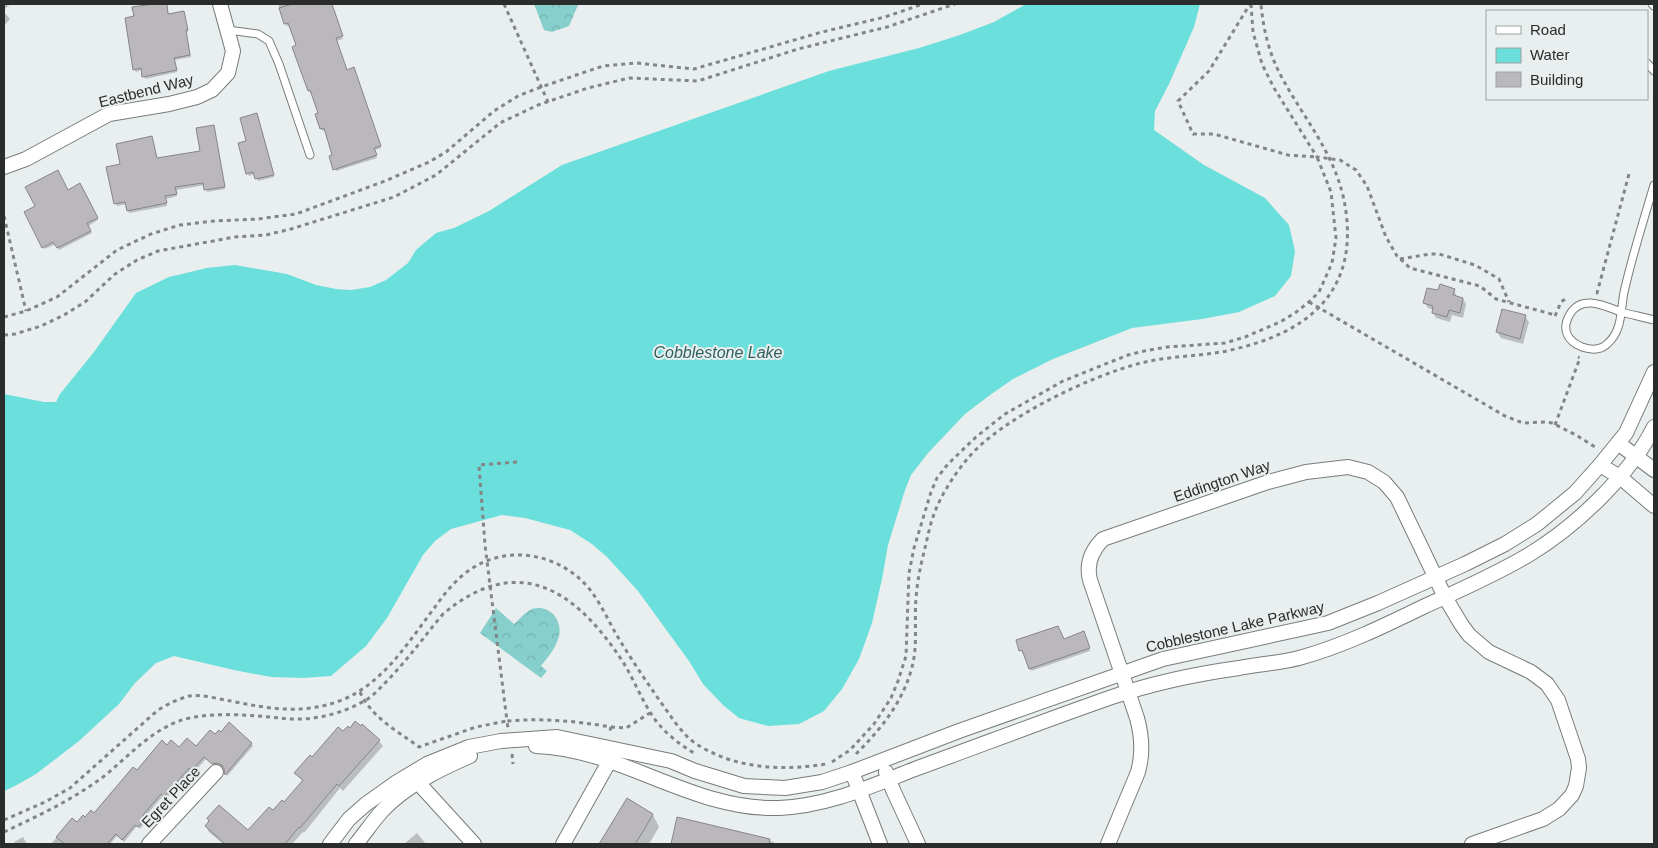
<svg xmlns="http://www.w3.org/2000/svg" width="1658" height="848" viewBox="0 0 1658 848" font-family="Arial,sans-serif">
  <style>
    .forest { fill: url(#forest-crowns) }
    .water { fill: #6adfdb }
    .shadow { fill: #0003 }
    .building { fill: #bbb8bb; stroke: #888588 }
    .lines { fill: none; stroke-linecap: round; stroke-linejoin: round }
    .lane-casing { stroke: #787c7c; stroke-width: 9 }
    .street-casing { stroke: #787c7c; stroke-width: 16 }
    .path { stroke: #828686; stroke-width: 3; stroke-dasharray: 4 4; stroke-linecap: butt }
    .lane { stroke: #fff; stroke-width: 7 }
    .street { stroke: #fff; stroke-width: 14 }
    .labels { text-anchor: middle; stroke-width: 4; stroke-linejoin: round; paint-order: stroke }
    .street-label { font-size: 15px; fill: #2b2d2d; stroke: #e9eeee }
    .water-label { font-size: 16px; font-style: italic; fill: #2e615f; stroke: #e9eeee }
  </style>
  <defs>
    <pattern id="forest-crowns" width="20" height="18" patternUnits="userSpaceOnUse" patternTransform="scale(1.25)"><rect width="20" height="18" fill="#87cfcc"/><path d="M2 6a3 3 0 1 1 6 0M12 15a3 3 0 1 1 6 0" fill="none" stroke="#75b2b0"/></pattern>
  </defs>
  <rect width="100%" height="100%" fill="#e9eeee"/>
  <g class="forest">
    <polygon points="534,4 578,4 578,5 569,26 552,32 544,30"/>
    <path d="M496,608l18,16c6,-5 11,-12 18,-15 17,-5 31,11 27,27 -3,12 -11,21 -18,30l6,5 -6,7 -61,-45z"/>
  </g>
  <polygon class="water" points="1026,4 1200,4 1194,27 1169,84 1155,111 1154,130 1204,165 1265,198 1289,225 1295,251 1291,276 1275,296 1239,312 1202,319 1132,328 1053,359 1013,379 990,395 965,414 928,453 911,475 905,490 888,545 882,579 872,623 859,659 842,689 824,711 799,724 768,726 739,718 723,705 703,684 689,661 638,591 607,557 592,544 570,530 525,518 502,515 451,529 435,541 423,555 387,618 366,646 331,676 303,678 271,677 234,670 174,656 156,663 135,683 119,704 79,741 36,774 15,786 4,791 4,394 44,402 56,402 60,394 94,352 136,293 169,277 207,268 235,265 287,274 316,285 336,289 351,290 370,287 386,280 408,263 416,250 436,233 454,228 489,211 562,165 829,71 919,48 960,35 994,22"/>
  <g class="shadow">
    <polygon points="4,4 7,4 9,6 4,9"/>
    <polygon points="160,4 166,4 169,15 184,12 188,32 186,33 191,57 175,60 177,72 145,79 142,70 136,72 134,69 137,17 131,9"/>
    <polygon points="278,4 331,4 343,39 336,41 346,71 355,71 381,148 375,150 377,158 336,171 334,155 326,130 323,131 321,129 317,115 320,114 312,92 310,93 309,90 290,25 286,26"/>
    <polygon points="4,12 10,19 4,26"/>
    <polygon points="258,117 274,177 258,181 255,174 249,176 247,173 248,142"/>
    <polygon points="214,129 225,189 207,192 205,185 176,190 177,196 166,199 167,206 129,213 127,204 117,206 108,168 202,152"/>
    <polygon points="80,185 98,220 88,226 92,233 59,250 56,244 45,249 25,213"/>
    <polygon points="1454,290 1457,297 1463,299 1466,304 1463,318 1452,315 1450,322 1436,318 1433,312 1434,310 1428,308 1424,302 1439,292"/>
    <polygon points="1525,316 1529,322 1523,344 1501,338 1497,332"/>
    <polygon points="1085,634 1090,651 1031,671 1024,652 1022,653 1017,641 1064,640"/>
    <polygon points="362,726 379,741 383,746 343,791 340,788 304,833 303,832 292,844 223,844 209,832 206,826 248,832 284,804 303,782 296,773 343,733"/>
    <polygon points="215,736 251,743 253,746 227,776 224,768 220,766 215,766 206,759 194,772 191,770 166,799 163,796 144,818 146,822 140,829 137,826 124,842 117,836 110,844 51,844 72,819 77,824 94,814 137,772 167,747 179,749 196,748"/>
    <polygon points="627,800 653,815 659,827 649,844 601,844"/>
    <polygon points="678,818 774,842 775,844 672,844"/>
    <polygon points="417,833 426,844 404,844"/>
    <polygon points="23,837 27,844 16,844 14,842"/>
  </g>
  <g class="building">
    <polygon points="153,4 167,4 168,14 184,11 188,30 186,30 190,55 174,58 177,70 142,77 141,68 133,70 125,18 134,16 132,7"/>
    <polygon points="292,4 332,4 343,36 336,38 347,70 354,67 381,146 374,148 377,155 333,170 329,156 332,155 324,128 320,129 315,114 318,113 310,90 308,91 292,47 296,45 288,23 284,24 279,8"/>
    <polygon points="257,113 274,175 255,179 253,172 246,174 238,143 246,141 240,118"/>
    <polygon points="214,125 225,187 204,190 203,183 175,187 177,194 165,196 167,203 127,211 125,202 114,204 106,167 120,164 116,144 152,136 157,158 200,151 196,128"/>
    <polygon points="58,170 68,190 80,183 98,218 87,223 91,231 57,248 53,242 42,248 24,212 35,206 25,187"/>
    <polygon points="1440,284 1455,289 1453,295 1463,298 1460,313 1449,310 1447,317 1432,313 1433,306 1423,303 1427,288 1438,290"/>
    <polygon points="1502,309 1526,315 1520,339 1496,332"/>
    <polygon points="1058,626 1064,639 1084,631 1090,648 1029,669 1022,650 1019,651 1016,640"/>
    <polygon points="355,721 361,726 362,724 380,740 339,786 337,784 300,828 299,827 285,844 225,844 205,826 209,821 207,818 219,805 248,830 269,807 273,810 282,800 284,802 303,780 294,773 310,755 312,757 338,727 343,731 348,726 350,728"/>
    <polygon points="229,722 252,743 225,775 224,769 222,765 217,763 212,764 204,757 192,770 189,768 164,797 161,794 143,815 146,818 138,827 135,825 122,840 116,834 107,844 65,844 56,837 72,818 77,822 83,815 85,817 91,810 94,813 133,767 137,770 162,740 167,745 171,740 179,747 187,738 196,746 210,730 215,734 219,730 221,732"/>
    <polygon points="627,798 653,814 644,830 635,844 599,844"/>
    <polygon points="677,817 770,839 769,844 671,844"/>
  </g>
  <g class="lines">
    <g class="lane-casing">
      <g id="lane">
        <polyline points="1652,4 1654,6"/>
        <polyline points="228,30 258,34 269,41 279,64 310,155"/>
        <polyline points="1647,63 1654,71"/>
        <path d="M1654,185c-10,34 -21,68 -29,103 -5,18 -1,42 -18,56 -7,7 -16,6 -25,3 -15,-6 -21,-18 -12,-33 12,-20 35,-8 51,-2 11,3 22,5 33,8"/>
      </g>
    </g>
    <g class="street-casing">
      <g id="street">
        <polyline points="4,167 26,159 109,114 169,104 197,97 212,90 228,73 233,51 220,4"/>
        <polyline points="1618,443 1654,470"/>
        <polyline points="1600,465 1620,477 1654,506"/>
        <path d="M536,746c86,3 157,65 243,62 49,-2 92,-22 136,-39 66,-24 131,-49 197,-72 41,-14 84,-23 127,-29 20,-4 41,-5 60,-10 44,-12 85,-32 126,-52 35,-16 72,-32 105,-52 46,-28 100,-79 124,-127"/>
        <polyline points="852,772 880,844"/>
        <polyline points="886,772 893,790 918,844"/>
        <polyline points="412,776 474,844"/>
        <polyline points="149,844 216,772"/>
        <polyline points="330,844 349,819 366,804 397,782 427,764 469,747 501,741 557,737 671,761 695,771 744,786 785,788 822,782 852,772 959,731 1163,659 1328,623 1378,603 1465,564 1505,544 1537,524 1575,493 1600,465 1626,433 1654,372"/>
        <path d="M356,844c9,-11 17,-23 26,-33 23,-25 58,-42 88,-55"/>
        <polyline points="563,844 614,753"/>
        <path d="M1108,844l30,-72c5,-18 4,-36 -1,-54l-47,-138c-4,-16 1,-29 13,-41l165,-57 38,-10 42,-5 20,5 16,10 13,15 48,100 16,27 8,11 20,17 42,20 16,12 11,16 20,59 1,9 -3,18 -4,9 -13,14 -16,10 -71,25"/>
      </g>
    </g>
    <g class="path">
      <polyline points="504,4 548,102"/>
      <polyline points="1251,4 1253,32 1262,64 1274,88 1317,157 1340,160 1356,170 1367,186 1386,237 1397,256 1410,268 1480,286 1496,299 1555,315"/>
      <polyline points="4,216 26,311"/>
      <polyline points="1400,259 1430,254 1439,254 1475,265 1499,279 1509,302"/>
      <polyline points="1596,293 1597,293 1629,174"/>
      <polyline points="1309,302 1505,416 1523,423 1544,422 1552,423 1576,435 1595,447"/>
      <polyline points="1555,316 1561,302 1568,297"/>
      <polyline points="4,317 26,311 57,297 117,250 151,234 180,225 214,221 258,219 296,214 385,181 429,162 446,152 494,111 518,96 541,87 603,66 636,63 694,69 822,32 885,17 923,4"/>
      <polyline points="4,335 15,334 41,326 64,315 85,302 115,274 137,260 158,251 235,237 266,235 291,229 394,197 436,175 500,123 538,105 588,88 629,78 698,81 798,49 887,27 955,4"/>
      <polyline points="1555,425 1580,358 1578,357"/>
      <path d="M517,462l-38,3 6,80 22,176c36,-3 68,0 104,6l-2,7"/>
      <path d="M360,692c12,26 36,38 59,55l57,-20 31,-6 1,7"/>
      <polyline points="611,727 626,728 650,713"/>
      <polyline points="512,754 513,764"/>
      <path d="M856,754c25,-25 47,-52 56,-87 6,-22 2,-46 4,-68 1,-16 4,-31 8,-47 3,-11 5,-24 9,-35 7,-21 21,-42 35,-59 34,-40 122,-82 173,-95 31,-8 63,-6 94,-14 68,-16 118,-52 112,-128 -5,-61 -40,-96 -67,-147 -11,-21 -17,-46 -19,-70"/>
      <polyline points="832,762 850,750 874,724 891,698 898,681 906,656 909,573 914,548 931,492 937,478 948,464 976,437 1005,414 1063,381 1128,355 1144,351 1167,347 1225,343 1245,337 1280,322 1295,313 1309,302 1319,292 1332,263 1336,238 1331,192 1317,157 1288,155 1214,134 1193,134 1178,101 1209,71 1250,4"/>
      <path d="M4,820l41,-18 25,-14 88,-78c10,-6 20,-11 31,-14 13,-2 29,3 42,5 39,8 73,14 111,-1 42,-17 67,-59 93,-93 10,-14 21,-28 36,-38 36,-24 85,-16 114,15 15,16 23,37 34,55 17,28 36,55 55,82 7,9 14,18 24,24 38,24 85,26 128,19"/>
      <path d="M4,832c34,-16 68,-32 99,-55 25,-20 45,-44 76,-56 28,-10 72,-6 101,-3 28,4 60,-3 84,-17 8,-4 14,-11 20,-17 22,-22 39,-46 59,-70 75,-63 133,-24 180,48 10,16 17,34 27,50 10,17 27,31 44,41"/>
    </g>
    <use href="#lane" class="lane"/>
    <use href="#street" class="street"/>
  </g>
  <g class="labels">
    <g class="street-label">
      <text transform="translate(146 91) rotate(-14)" y="5">Eastbend Way</text>
      <text transform="translate(1222 481) rotate(-19)" y="5">Eddington Way</text>
      <text transform="translate(1235 627) rotate(-13)" y="5">Cobblestone Lake Parkway</text>
      <text transform="translate(171 797) rotate(-47)" y="5">Egret Place</text>
    </g>
    <g class="water-label">
      <text x="718" y="358">Cobblestone Lake</text>
    </g>
  </g>
  <rect width="1658" height="848" fill="none" stroke="#2b2d2d" stroke-width="10"/>
  <rect x="1486" y="10" width="162" height="90" fill="#e9eeee" stroke="#9da1a1"/>
  <rect x="1496" y="26" width="25" height="8" fill="#ffffff" stroke="#9da1a1"/>
  <text x="1530" y="35" font-size="15" fill="#2b2d2d">Road</text>
  <rect x="1496" y="48" width="25" height="15" fill="#6adfdb" stroke="#9da1a1"/>
  <text x="1530" y="60" font-size="15" fill="#2b2d2d">Water</text>
  <rect x="1496" y="72" width="25" height="15" fill="#bbb8bb" stroke="#9da1a1"/>
  <text x="1530" y="85" font-size="15" fill="#2b2d2d">Building</text>
</svg>
